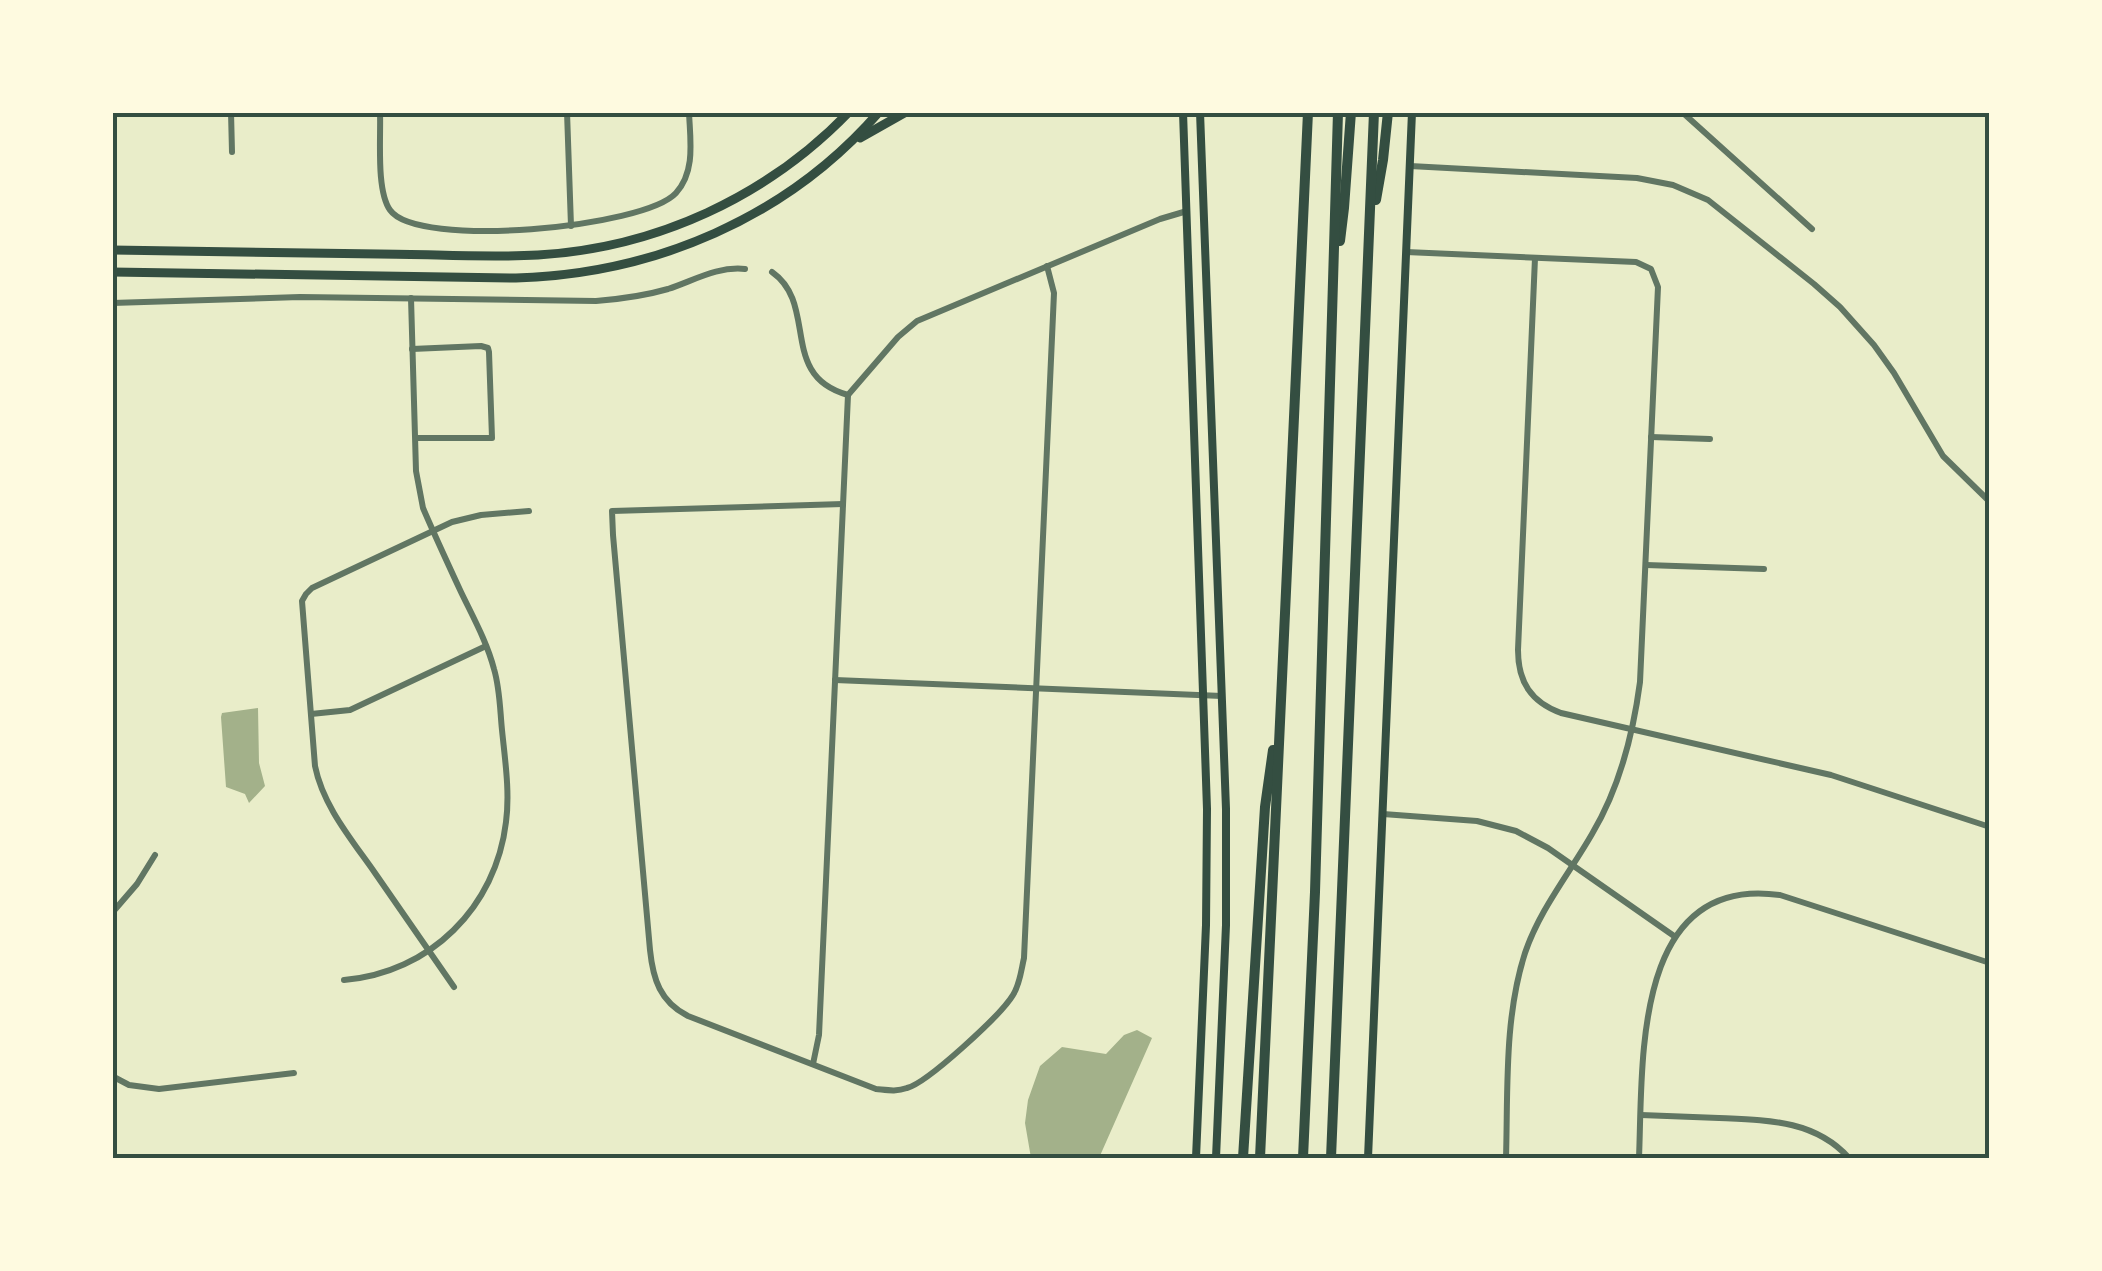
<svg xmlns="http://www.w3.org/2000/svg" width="2102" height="1271" viewBox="0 0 2102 1271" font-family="'Roboto Condensed',sans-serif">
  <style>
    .water { fill: #a3b18a }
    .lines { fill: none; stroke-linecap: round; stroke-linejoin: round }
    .minor { stroke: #617663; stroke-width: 6 }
    .secondary { stroke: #344e41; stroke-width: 8 }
    .primary { stroke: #344e41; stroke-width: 9 }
    .motorway { stroke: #344e41; stroke-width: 10 }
    .neatline { fill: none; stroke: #344e41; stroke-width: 4 }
  </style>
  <rect width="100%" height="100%" fill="#e9edc9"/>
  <g class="water">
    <polygon points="258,708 259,763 265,786 249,803 245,794 226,787 221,717 222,713"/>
    <polygon points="1137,1030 1152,1038 1099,1158 1031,1158 1025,1123 1028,1100 1040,1066 1062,1047 1106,1054 1124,1035"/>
  </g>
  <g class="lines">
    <g class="minor">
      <polyline points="231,112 232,152"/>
      <path d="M380,112c1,26 -4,78 10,98 27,39 254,18 286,-17 20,-22 14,-54 13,-81"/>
      <polyline points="567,112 571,226"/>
      <polyline points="1682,112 1812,229"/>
      <polyline points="1410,166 1637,178 1673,185 1708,200 1814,284 1840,307 1874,345 1894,373 1943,456 1990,502"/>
      <path d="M1406,252l230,10 15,7 7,18 -18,395c-7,53 -20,105 -48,152 -23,40 -52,75 -67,119 -21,65 -17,138 -19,205"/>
      <path d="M1535,258l-17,392c0,32 13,52 43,63l270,62 159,52"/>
      <path d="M772,272c47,33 6,104 76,123l-29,640 -6,29"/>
      <path d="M112,303l188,-6 296,4c25,-2 48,-5 72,-12 25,-8 49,-23 77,-20"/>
      <polyline points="412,349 481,346 488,348 489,352 492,438 416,438"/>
      <polyline points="848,395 898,337 917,321 1160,219 1187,211"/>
      <polyline points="1651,437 1710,439"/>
      <path d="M843,504l-231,7 1,24 37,415c3,29 10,52 38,66l188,73c11,1 20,3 31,-1 20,-5 94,-73 106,-93 7,-11 8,-24 11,-37l30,-665 -7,-27"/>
      <polyline points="1646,565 1764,569"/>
      <polyline points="835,680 1222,696"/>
      <polyline points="311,714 350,710 486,646"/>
      <polyline points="1383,814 1477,821 1516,831 1548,848 1674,936"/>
      <polyline points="112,913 137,884 155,855"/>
      <path d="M344,980c86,-7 152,-73 162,-158 4,-30 -1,-62 -4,-92 -2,-19 -2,-41 -8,-61 -7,-27 -21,-52 -33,-77 -13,-28 -26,-56 -38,-84l-7,-37 -5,-173"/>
      <path d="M454,987c-26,-38 -53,-76 -79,-114 -23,-33 -52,-67 -60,-107l-13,-165 4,-7 6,-6 140,-66 29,-7 48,-4"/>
      <polyline points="112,1076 129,1085 159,1089 294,1073"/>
      <path d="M1641,1115c26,1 52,2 78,3 48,2 96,2 130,40"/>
      <path d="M1639,1158c4,-96 -7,-284 141,-263l210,68"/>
    </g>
    <g class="secondary">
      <polyline points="1183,112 1207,809 1206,925 1196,1158"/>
      <polyline points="1200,112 1226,809 1226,925 1216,1158"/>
      <polyline points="1368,1158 1412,112"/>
    </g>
    <g class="primary">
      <polyline points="860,138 906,112"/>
      <path d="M112,250c89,1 178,2 267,4 53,0 106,4 159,1 118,-7 229,-58 311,-143"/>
      <path d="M112,272l404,6c138,-4 271,-60 363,-166"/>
    </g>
    <g class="motorway">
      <polyline points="1376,200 1383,160 1388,112"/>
      <polyline points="1340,241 1344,208 1351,112"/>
      <polyline points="1243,1158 1265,807 1273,750"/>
      <polyline points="1260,1158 1308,112"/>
      <polyline points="1303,1158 1315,892 1338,112"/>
      <polyline points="1331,1158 1374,112"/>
    </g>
  </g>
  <rect width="2102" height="1271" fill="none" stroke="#fefae0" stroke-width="230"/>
  <rect x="115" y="115" width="1872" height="1041" class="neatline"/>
</svg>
